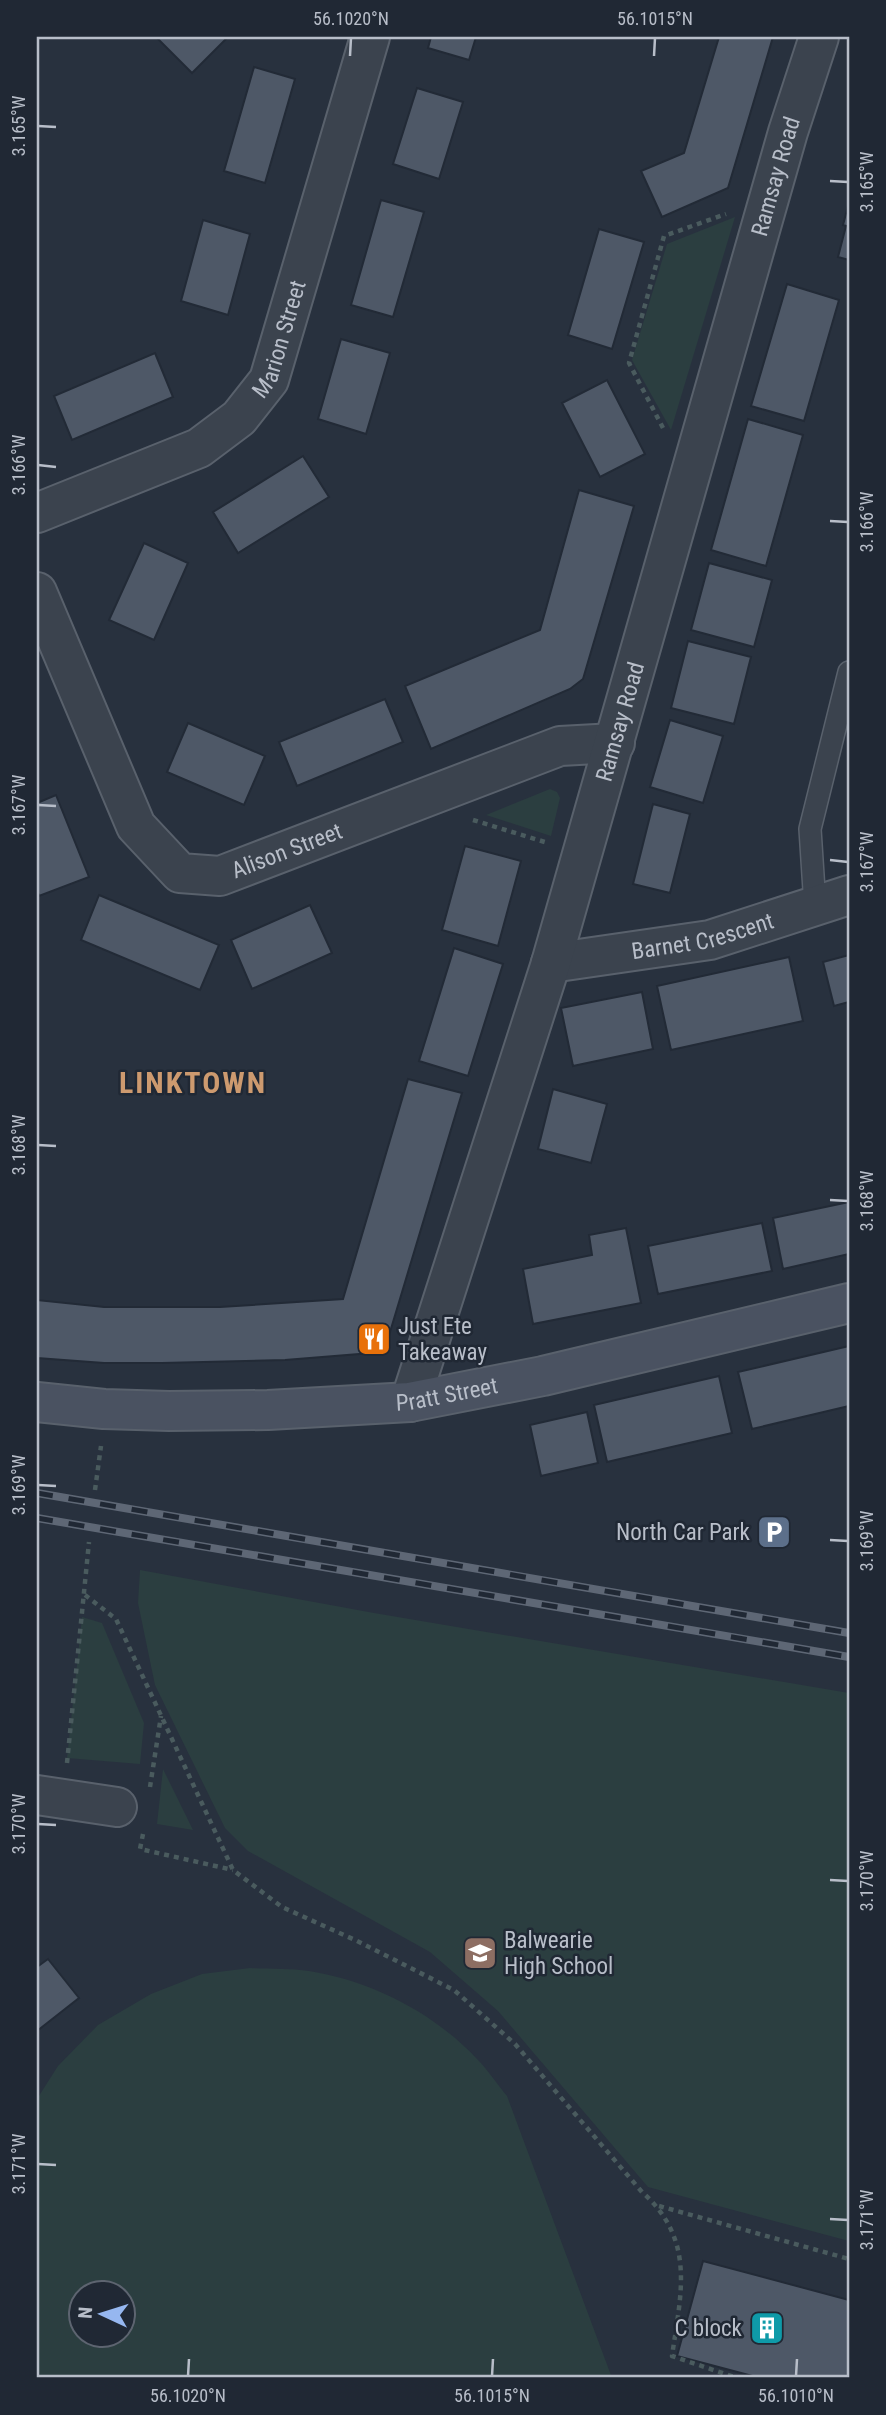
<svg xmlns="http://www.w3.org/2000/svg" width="886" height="2415" viewBox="0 0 886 2415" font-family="'Roboto Condensed',sans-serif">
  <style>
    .green { fill: #2b3e40; fill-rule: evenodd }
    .building { fill: #4e5867; stroke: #222a36; stroke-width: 2 }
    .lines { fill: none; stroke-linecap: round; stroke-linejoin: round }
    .lane-casing { stroke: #59616c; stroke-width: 24 }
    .street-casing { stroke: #59616c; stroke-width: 42 }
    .secondary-casing { stroke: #59616c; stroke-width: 42 }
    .path { stroke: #4a5b5e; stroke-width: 4.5; stroke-dasharray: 5 5; stroke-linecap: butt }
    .lane { stroke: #3b434e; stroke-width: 21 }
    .street { stroke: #3b434e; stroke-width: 38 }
    .secondary { stroke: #4a5261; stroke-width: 38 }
    .rail-casing { stroke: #5e6775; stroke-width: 8 }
    .rail { stroke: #202834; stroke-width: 5; stroke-dasharray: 16; stroke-linecap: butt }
    .ticks { fill: none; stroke: #b8bec9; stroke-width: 2.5 }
    .labels { text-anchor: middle; stroke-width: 5; stroke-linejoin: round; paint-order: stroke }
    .street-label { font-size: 23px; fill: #b8bec9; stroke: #202834 }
    .poi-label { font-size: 23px; fill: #b8bec9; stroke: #202834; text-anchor: start }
    .district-label { font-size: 30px; font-weight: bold; letter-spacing: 2px; fill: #cd9a6f; stroke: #202834 }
    .neatline { fill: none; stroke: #b8bec9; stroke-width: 2.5 }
    .ticks-label { font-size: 18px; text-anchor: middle; fill: #b8bec9 }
  </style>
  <rect width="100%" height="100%" fill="#28313e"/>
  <g class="green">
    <polygon points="735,217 671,430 632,360 667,244"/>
    <polygon points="550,789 557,792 560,798 551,836 486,815"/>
    <polygon points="140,1570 374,1613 849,1693 849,2241 648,2187 498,2011 430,1952 248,1851 225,1828 155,1685 138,1603"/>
    <polygon points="82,1617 102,1623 144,1723 140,1764 67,1758"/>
    <polygon points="163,1769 193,1830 157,1824"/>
    <path d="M250,1968c19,1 40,0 59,3 62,10 124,41 168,88 11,11 20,25 30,37l105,282h-571l-4,-13v-266l21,-33 40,-41 53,-31 51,-20zM122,2292v42h-42v-42z"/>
  </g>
  <g class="building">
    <polygon points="156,37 228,37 192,73"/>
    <polygon points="431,37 476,37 469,60 428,48"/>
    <polygon points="719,37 773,37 728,188 662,217 641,171 684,153"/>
    <polygon points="254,67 295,79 265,183 224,171"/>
    <polygon points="417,88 463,102 439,179 393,164"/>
    <polygon points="381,200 424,212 393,317 351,305"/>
    <polygon points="849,202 849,260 838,257 846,226 843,225"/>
    <polygon points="203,220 250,234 228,315 181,301"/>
    <polygon points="599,229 644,242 612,349 568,335"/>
    <polygon points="787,284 839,300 804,421 751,406"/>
    <polygon points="341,339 390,353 366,434 318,419"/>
    <polygon points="155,353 173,397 72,440 54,396"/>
    <polygon points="607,380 645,454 600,477 562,403"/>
    <polygon points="748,419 803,435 766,566 711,550"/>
    <polygon points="303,456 329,497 238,553 213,512"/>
    <polygon points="579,490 634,506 583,679 570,689 431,749 405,686 540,630"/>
    <polygon points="144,543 188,563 154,640 109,620"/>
    <polygon points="709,563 772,580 754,647 691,630"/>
    <polygon points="688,641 751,657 734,724 671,708"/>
    <polygon points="385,699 403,742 297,786 279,742"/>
    <polygon points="670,720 723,736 703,803 650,787"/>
    <polygon points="188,723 265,756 244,805 167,772"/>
    <polygon points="56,795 89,877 39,896 37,890 37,803"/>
    <polygon points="653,804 690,814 670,893 633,884"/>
    <polygon points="465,846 521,861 498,946 442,930"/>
    <polygon points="99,895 219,945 200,990 81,940"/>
    <polygon points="310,905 332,953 252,989 231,940"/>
    <polygon points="454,948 503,964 468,1076 419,1061"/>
    <polygon points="849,955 849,1002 834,1006 823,962"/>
    <polygon points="789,957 803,1021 671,1050 657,986"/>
    <polygon points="642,992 653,1049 573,1066 561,1008"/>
    <polygon points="408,1079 462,1093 384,1352 285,1360 162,1363 104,1363 37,1358 37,1300 104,1307 220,1307 343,1299"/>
    <polygon points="553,1089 607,1104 591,1163 538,1149"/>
    <polygon points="849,1202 849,1254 783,1269 773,1218"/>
    <polygon points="762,1223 772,1271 658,1294 648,1246"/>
    <polygon points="626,1228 641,1303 533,1324 523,1269 592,1255 589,1235"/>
    <polygon points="849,1346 849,1406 752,1429 738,1372"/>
    <polygon points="719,1376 732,1433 607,1462 594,1405"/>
    <polygon points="587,1412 598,1463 541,1476 530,1425"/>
    <polygon points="48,1959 79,1998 37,2031 37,1967"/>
    <polygon points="703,2261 849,2300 849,2378 760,2378 677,2356"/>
  </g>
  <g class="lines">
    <g class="lane-casing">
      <polyline id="lane" points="815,906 810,829 849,672"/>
    </g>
    <g class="street-casing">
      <g id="street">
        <path id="s1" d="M37,513l162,-65 40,-30 30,-38 101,-343"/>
        <path id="s2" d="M37,592l99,234 44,47 40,3 340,-130 55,-3"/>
        <path id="s3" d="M551,963l159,-23 139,-45"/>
        <path id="s4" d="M410,1402l141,-439 237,-831 31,-95"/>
        <polyline points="37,1795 117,1807"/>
      </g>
    </g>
    <g class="secondary-casing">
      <g id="secondary">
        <path id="s5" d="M37,1402l67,7 65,2 99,-1 142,-8 133,-26 306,-73"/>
      </g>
    </g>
    <g class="path">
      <polyline points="663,428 629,363 664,236 726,214"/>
      <polyline points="473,820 548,843"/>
      <polyline points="95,1490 101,1446"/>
      <path d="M85,1595l31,24 117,251 49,37 73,33 99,50 61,54 127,148c54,48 39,101 30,164l65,22"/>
      <polyline points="67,1763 89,1542"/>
      <polyline points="150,1787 161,1716"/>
      <polyline points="143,1834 140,1849 233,1870"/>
      <polyline points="659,2206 849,2259"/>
    </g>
    <use href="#lane" class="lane"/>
    <use href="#street" class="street"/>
    <use href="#secondary" class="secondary"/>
    <g class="rail-casing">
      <g id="rail">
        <polyline points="37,1493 849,1633"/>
        <polyline points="37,1518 849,1657"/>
      </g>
    </g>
    <use href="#rail" class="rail"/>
  </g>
  <path class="ticks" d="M350,56l1,-18M654,56l1,-18M38,126l18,1M830,181l18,1M38,465l18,2M830,521l18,1M38,805l18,1M830,860l18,2M38,1145l18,1M830,1200l18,1M38,1485l18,1M830,1540l18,1M38,1824l18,1M830,1880l18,1M38,2164l18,1M830,2219l18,1M188,2376l1,-17M492,2376l1,-17M796,2376l1,-17"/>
  <defs>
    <g id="restaurant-square" transform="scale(1.75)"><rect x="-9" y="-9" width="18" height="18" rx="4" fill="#e8710a" stroke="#202834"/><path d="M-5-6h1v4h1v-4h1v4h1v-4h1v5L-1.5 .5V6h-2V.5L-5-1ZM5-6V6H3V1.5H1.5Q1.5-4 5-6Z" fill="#fff"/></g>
    <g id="parking-square" transform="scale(1.75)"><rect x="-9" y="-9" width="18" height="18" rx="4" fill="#5c6f8a" stroke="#202834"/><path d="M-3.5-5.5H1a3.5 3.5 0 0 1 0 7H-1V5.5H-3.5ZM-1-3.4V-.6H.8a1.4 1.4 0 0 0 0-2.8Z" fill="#fff"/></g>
    <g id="school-square" transform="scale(1.75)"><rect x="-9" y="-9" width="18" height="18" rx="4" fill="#8d6e63" stroke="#202834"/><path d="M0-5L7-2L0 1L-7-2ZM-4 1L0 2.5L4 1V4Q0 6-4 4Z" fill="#fff"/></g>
    <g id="building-square" transform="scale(1.75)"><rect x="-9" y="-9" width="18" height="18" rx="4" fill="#0f9aa8" stroke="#202834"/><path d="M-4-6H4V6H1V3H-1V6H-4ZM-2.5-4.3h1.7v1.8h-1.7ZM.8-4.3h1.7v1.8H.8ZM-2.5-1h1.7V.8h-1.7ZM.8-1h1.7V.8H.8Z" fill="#fff"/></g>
  </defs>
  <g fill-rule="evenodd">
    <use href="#restaurant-square" x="374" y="1339"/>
    <use href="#parking-square" x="774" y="1532"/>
    <use href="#school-square" x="480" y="1953"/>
    <use href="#building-square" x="767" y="2328"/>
  </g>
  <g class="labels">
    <g class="street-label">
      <text dy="8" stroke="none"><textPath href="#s4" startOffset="1279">Ramsay Road</textPath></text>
      <text dy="8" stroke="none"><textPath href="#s1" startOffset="315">Marion Street</textPath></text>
      <text dy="8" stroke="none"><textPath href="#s4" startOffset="712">Ramsay Road</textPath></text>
      <text dy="8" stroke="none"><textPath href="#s2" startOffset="430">Alison Street</textPath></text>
      <text dy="8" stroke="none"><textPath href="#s3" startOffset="154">Barnet Crescent</textPath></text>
      <text dy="8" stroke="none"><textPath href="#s5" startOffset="411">Pratt Street</textPath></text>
    </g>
    <g class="poi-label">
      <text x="398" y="1334">Just Ete<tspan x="398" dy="26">Takeaway</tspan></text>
      <text x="750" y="1540" text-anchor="end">North Car Park</text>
      <text x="504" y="1948">Balwearie<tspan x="504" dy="26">High School</tspan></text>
      <text x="742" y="2336" text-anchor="end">C block</text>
    </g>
    <g class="district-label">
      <text x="193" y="1093">LINKTOWN</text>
    </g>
  </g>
  <rect width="886" height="2415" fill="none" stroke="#202834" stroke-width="77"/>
  <g transform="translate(102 2314) rotate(274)"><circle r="33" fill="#202834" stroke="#5d6470" stroke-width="2"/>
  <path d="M0-5L12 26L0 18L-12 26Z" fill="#96b7f0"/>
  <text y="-10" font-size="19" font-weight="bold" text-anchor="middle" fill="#b8bec9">N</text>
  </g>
  <rect x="38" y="38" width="810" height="2338" class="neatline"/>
  <g class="ticks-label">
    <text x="351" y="25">56.1020°N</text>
    <text x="655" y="25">56.1015°N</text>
    <text transform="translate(19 126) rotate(-90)" y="6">3.165°W</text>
    <text transform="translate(867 182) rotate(-90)" y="6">3.165°W</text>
    <text transform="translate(19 465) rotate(-90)" y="6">3.166°W</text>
    <text transform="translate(867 522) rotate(-90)" y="6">3.166°W</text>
    <text transform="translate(19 805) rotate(-90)" y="6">3.167°W</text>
    <text transform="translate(867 862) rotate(-90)" y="6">3.167°W</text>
    <text transform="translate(19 1145) rotate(-90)" y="6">3.168°W</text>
    <text transform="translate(867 1201) rotate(-90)" y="6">3.168°W</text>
    <text transform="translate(19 1485) rotate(-90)" y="6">3.169°W</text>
    <text transform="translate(867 1541) rotate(-90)" y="6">3.169°W</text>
    <text transform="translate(19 1824) rotate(-90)" y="6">3.170°W</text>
    <text transform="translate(867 1881) rotate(-90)" y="6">3.170°W</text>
    <text transform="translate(19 2164) rotate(-90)" y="6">3.171°W</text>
    <text transform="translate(867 2220) rotate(-90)" y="6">3.171°W</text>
    <text x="188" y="2402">56.1020°N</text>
    <text x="492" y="2402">56.1015°N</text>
    <text x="796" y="2402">56.1010°N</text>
  </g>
</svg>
